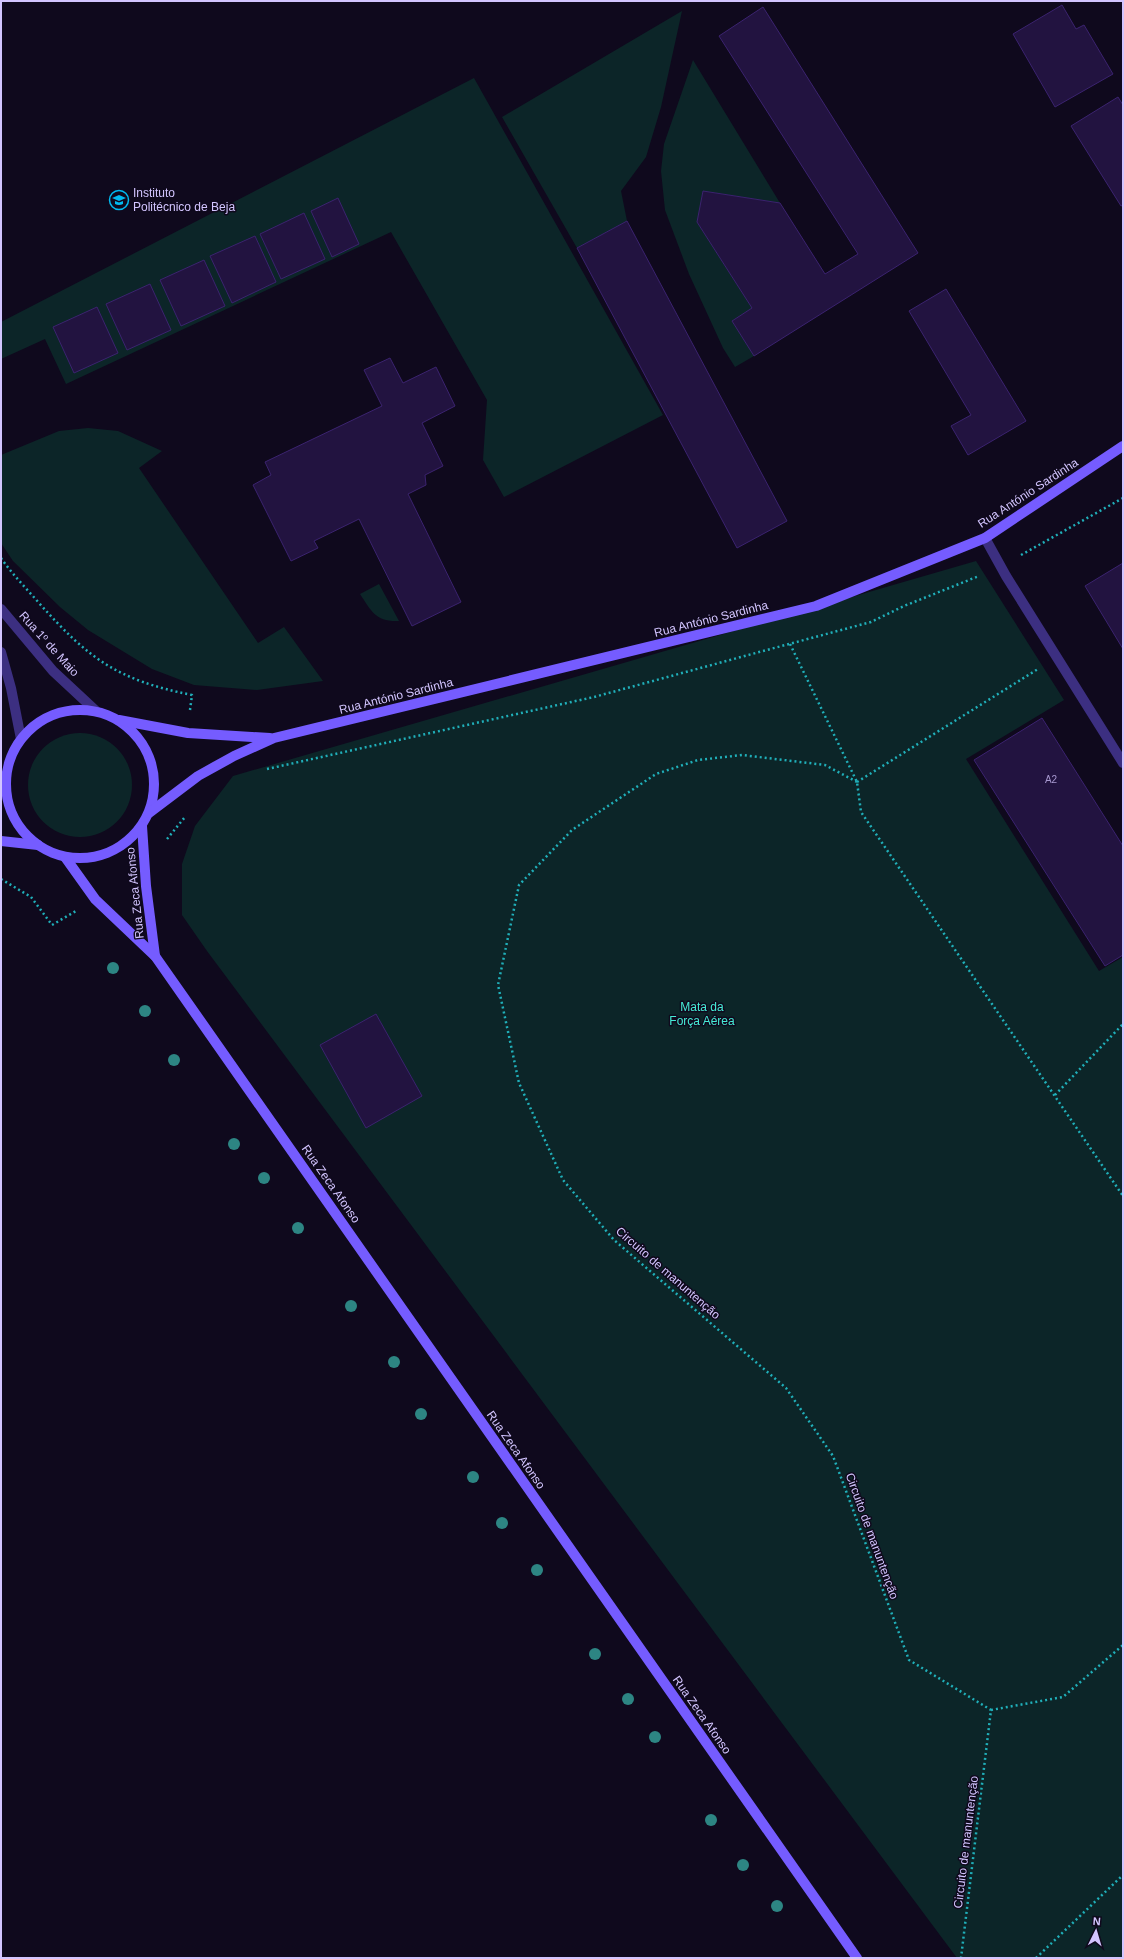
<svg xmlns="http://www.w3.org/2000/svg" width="1124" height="1959" viewBox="0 0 1124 1959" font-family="Helvetica,sans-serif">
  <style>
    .green { fill: #0c2528 }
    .building { fill: #221340; stroke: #3b236f }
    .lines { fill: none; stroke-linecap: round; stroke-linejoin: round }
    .path { stroke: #20afb9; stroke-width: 2.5; stroke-dasharray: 2 3; stroke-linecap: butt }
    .service { stroke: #3c2f81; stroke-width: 10 }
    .minor { stroke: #3c2f81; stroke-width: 10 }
    .secondary { stroke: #755cff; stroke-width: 10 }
    .tree { fill: #2d8583 }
    .labels { text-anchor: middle; stroke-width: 3; stroke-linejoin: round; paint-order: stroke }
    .number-label { font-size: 10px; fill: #a798cf }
    .poi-label { font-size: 12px; fill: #d3c5ff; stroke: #0f091d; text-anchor: start }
    .street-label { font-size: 12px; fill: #d3c5ff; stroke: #0f091d }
    .park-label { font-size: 12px; fill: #46ebd6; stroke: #0f091d }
  </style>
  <rect width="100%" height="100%" fill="#0f091d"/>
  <g class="green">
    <polygon points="682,11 661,107 646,157 621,191 627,221 577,248 502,117"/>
    <polygon points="693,60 780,203 703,191 697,222 752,308 732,321 754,356 735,367 723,348 689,274 665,210 661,171 664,144"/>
    <polygon points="474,78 663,415 504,497 483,460 487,400 391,232 66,384 45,339 1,359 1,322"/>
    <polygon points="88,428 118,431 162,451 139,468 258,643 284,627 323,681 257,690 194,685 152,669 88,630 60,607 13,561 1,543 1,455 59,431"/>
    <polygon points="976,561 1064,700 966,759 1099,971 1123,957 1123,1958 957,1958 207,951 182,915 182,864 195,826 233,776"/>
    <path d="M379,584l20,37c-23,1 -27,-9 -39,-27z"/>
    <circle cx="80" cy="785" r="52"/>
  </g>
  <g class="building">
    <polygon points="1062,5 1076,29 1084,25 1113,74 1055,107 1013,34"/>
    <polygon points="763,7 918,253 754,356 732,321 752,308 697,222 703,191 780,203 825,274 858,254 719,36"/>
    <polygon points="1118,97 1123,105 1123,205 1121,206 1071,126"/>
    <polygon points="338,198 359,244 332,257 311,211"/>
    <polygon points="304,213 325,259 281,279 260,234"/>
    <polygon points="627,221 787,521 737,548 577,248"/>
    <polygon points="255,236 276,282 232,303 210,256"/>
    <polygon points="204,260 225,306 181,326 160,280"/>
    <polygon points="150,284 171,330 127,350 106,304"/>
    <polygon points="946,289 1026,421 968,455 951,426 971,415 909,311"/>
    <polygon points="97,307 118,353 74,373 53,327"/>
    <polygon points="390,358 403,383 436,367 455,406 422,423 443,466 425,475 426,485 408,494 461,602 412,626 359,519 314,541 318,548 291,561 253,485 271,475 265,462 382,406 364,370"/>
    <polygon points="1123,563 1123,649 1085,586"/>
    <polygon points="1042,718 1123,846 1123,955 1105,966 974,760"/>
    <polygon points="376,1014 422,1096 366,1128 320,1045"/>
  </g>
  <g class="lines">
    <g class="path">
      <polyline points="1021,555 1123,498"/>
      <path d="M1,558c11,16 25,30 38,45 50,56 78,77 153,92l-2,15"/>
      <polyline points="790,644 857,782 861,812 1123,1196"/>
      <polyline points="267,769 594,697 763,651 871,622 904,606 979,576"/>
      <polyline points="857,782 825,765 742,755 698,760 656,774 572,830 519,885 498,985 519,1083 563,1180 614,1240 786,1388 833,1456 909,1660 991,1710 961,1958"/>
      <polyline points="857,782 1038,669"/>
      <polyline points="167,839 185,817"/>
      <polyline points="1,879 31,897 52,925 76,911"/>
      <polyline points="1055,1095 1123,1024"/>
      <polyline points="991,1710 1063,1697 1123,1645"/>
      <polyline points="1036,1958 1123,1875"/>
    </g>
    <polyline class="service" points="985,538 1006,576 1123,763"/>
    <g class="minor">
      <polyline points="1,609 53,671 96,711"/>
      <polyline points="1,652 11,688 21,739"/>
    </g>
    <g class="secondary">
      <circle cx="80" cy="784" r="74"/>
      <polyline points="119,720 188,733 270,738"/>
      <polyline points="149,813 198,776 234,756 274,738 816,606 985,538 1123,446"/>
      <polyline points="142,826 146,886 155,956"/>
      <polyline points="1,841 38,845"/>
      <polyline points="65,857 95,899 155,956 857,1958"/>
    </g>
  </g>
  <g class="tree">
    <circle cx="113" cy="968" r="6"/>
    <circle cx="145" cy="1011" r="6"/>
    <circle cx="174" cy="1060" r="6"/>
    <circle cx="234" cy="1144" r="6"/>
    <circle cx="264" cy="1178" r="6"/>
    <circle cx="298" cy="1228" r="6"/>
    <circle cx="351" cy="1306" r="6"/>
    <circle cx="394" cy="1362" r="6"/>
    <circle cx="421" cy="1414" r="6"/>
    <circle cx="473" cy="1477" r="6"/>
    <circle cx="502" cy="1523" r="6"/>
    <circle cx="537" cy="1570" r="6"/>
    <circle cx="595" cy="1654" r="6"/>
    <circle cx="628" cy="1699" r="6"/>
    <circle cx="655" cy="1737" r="6"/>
    <circle cx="711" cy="1820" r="6"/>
    <circle cx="743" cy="1865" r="6"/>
    <circle cx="777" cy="1906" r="6"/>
  </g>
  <defs>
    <g id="university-ring" transform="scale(1)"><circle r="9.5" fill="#0f091d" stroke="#00baf0" stroke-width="1.5"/><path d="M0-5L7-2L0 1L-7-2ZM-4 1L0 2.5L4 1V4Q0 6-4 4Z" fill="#00baf0"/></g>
  </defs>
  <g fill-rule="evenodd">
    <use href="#university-ring" x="119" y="200"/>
  </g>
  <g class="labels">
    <g class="number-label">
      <text x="1051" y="783">A2</text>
    </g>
    <g class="poi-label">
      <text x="133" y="197">Instituto<tspan x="133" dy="14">Politécnico de Beja</tspan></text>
    </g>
    <g class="street-label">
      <text transform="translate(1028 493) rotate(-33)" y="4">Rua António Sardinha</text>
      <text transform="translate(711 619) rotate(-14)" y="4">Rua António Sardinha</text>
      <text transform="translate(49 644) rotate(48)" y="4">Rua 1º de Maio</text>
      <text transform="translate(396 696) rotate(-14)" y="4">Rua António Sardinha</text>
      <text transform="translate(135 893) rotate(-96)" y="4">Rua Zeca Afonso</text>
      <text transform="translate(331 1184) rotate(55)" y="4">Rua Zeca Afonso</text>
      <text transform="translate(668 1273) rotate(41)" y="4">Circuito de manuntenção</text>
      <text transform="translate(516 1450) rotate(55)" y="4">Rua Zeca Afonso</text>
      <text transform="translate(872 1536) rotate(70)" y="4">Circuito de manuntenção</text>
      <text transform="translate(702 1715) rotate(55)" y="4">Rua Zeca Afonso</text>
      <text transform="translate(966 1842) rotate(-83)" y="4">Circuito de manuntenção</text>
    </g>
    <g class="park-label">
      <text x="702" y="1011">Mata da<tspan x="702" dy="14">Força Aérea</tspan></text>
    </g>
  </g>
  <rect width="1124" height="1959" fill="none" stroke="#d3c5ff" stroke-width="4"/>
  <g transform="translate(1096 1931) rotate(5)" stroke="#0f091d" stroke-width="3" paint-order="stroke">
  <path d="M0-3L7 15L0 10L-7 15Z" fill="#d3c5ff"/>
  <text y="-6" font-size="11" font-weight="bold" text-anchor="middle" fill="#d3c5ff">N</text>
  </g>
</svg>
